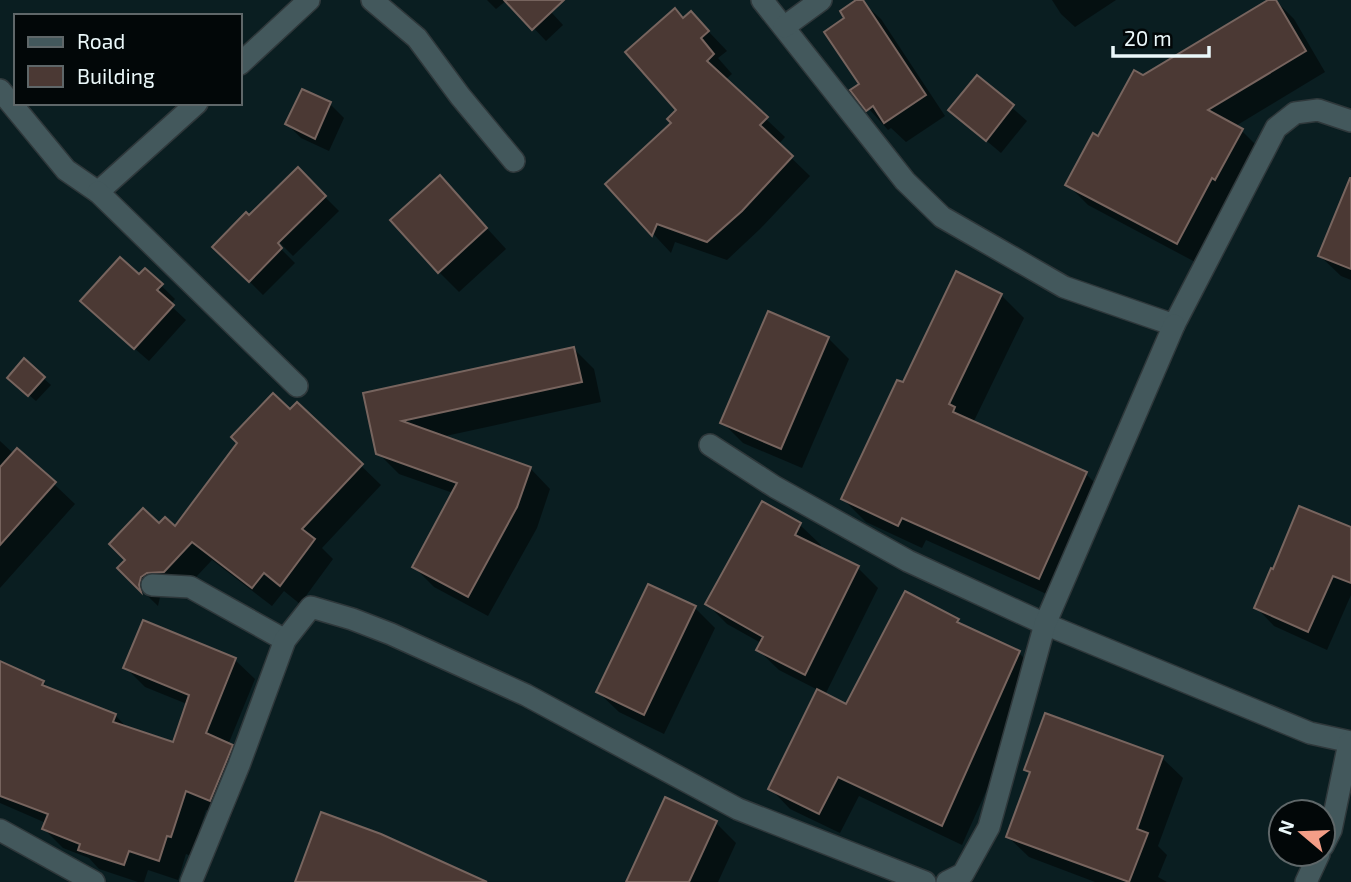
<svg xmlns="http://www.w3.org/2000/svg" width="1351" height="882" viewBox="0 0 1351 882" font-family="'Exo 2',sans-serif">
  <style>
    .shadow { fill: #0007 }
    .building { fill: #4b3934; stroke: #77645e; stroke-width: 2 }
    .lines { fill: none; stroke-linecap: round; stroke-linejoin: round }
    .minor-casing { stroke: #2f383b; stroke-width: 24 }
    .minor { stroke: #43585c; stroke-width: 21 }
  </style>
  <rect width="100%" height="100%" fill="#0a1e21"/>
  <g class="shadow">
    <polygon points="487,0 540,0 563,25 546,41 507,0 496,9"/>
    <polygon points="860,0 881,19 945,116 906,142 891,128 888,130 852,90 861,85 847,18"/>
    <polygon points="1052,0 1116,0 1075,27 1061,14"/>
    <polygon points="1271,0 1275,0 1294,19 1325,72 1234,127 1242,131 1262,151 1197,263 1088,205 1067,184 1143,77"/>
    <polygon points="691,13 727,51 718,58 732,74 725,80 785,137 778,145 810,176 760,229 727,260 675,242 671,253 607,184 673,123 679,110 683,19"/>
    <polygon points="977,77 1027,121 1001,153 950,110"/>
    <polygon points="330,104 344,118 329,151 301,138 287,124"/>
    <polygon points="298,170 339,211 293,256 273,236 270,238 295,263 263,295 215,247"/>
    <polygon points="440,177 506,249 459,292 439,272"/>
    <polygon points="1351,179 1351,280 1341,276 1320,256"/>
    <polygon points="145,270 175,299 170,305 186,320 149,361 96,315"/>
    <polygon points="1001,295 1024,318 973,423 1086,474 1109,497 1062,601 926,540 922,548 866,522 843,499 904,384"/>
    <polygon points="828,338 849,359 802,468 743,443 722,422"/>
    <polygon points="574,349 594,369 601,402 441,437 530,468 550,489 537,528 488,616 434,587 414,567 453,493 399,474 378,453 365,394"/>
    <polygon points="24,361 51,385 36,401 16,384"/>
    <polygon points="297,404 381,485 322,548 333,559 300,604 284,591 272,606 212,560 183,591 166,592 160,597 158,606 119,568 159,525 175,529"/>
    <polygon points="0,441 14,454 18,450 75,504 0,588"/>
    <polygon points="763,504 800,525 821,545 819,547 858,568 878,588 825,695 847,706 958,621 966,628 1019,653 1039,673 962,845 859,796 840,833 790,809 770,788 818,690 779,670 758,650 761,643 727,624 707,604"/>
    <polygon points="1351,529 1351,595 1327,650 1274,626 1256,607"/>
    <polygon points="695,608 715,628 664,734 619,712 598,692"/>
    <polygon points="235,660 255,679 228,745 251,766 230,819 206,810 191,856 186,854 178,880 148,870 144,882 138,882 99,869 89,858 63,848 44,829 46,823 0,803 0,663 43,682 52,691 115,715 129,730 174,744 187,704 145,687 126,668"/>
    <polygon points="1046,715 1162,758 1183,778 1158,846 1167,855 1158,877 1167,882 1095,882 1029,857 1008,837 1031,775 1026,769"/>
    <polygon points="716,823 736,843 718,882 628,882"/>
  </g>
  <g class="building">
    <polygon points="504,0 564,0 532,30"/>
    <polygon points="856,0 863,0 926,95 884,123 873,106 866,111 850,90 859,84 824,32 844,18 840,11"/>
    <polygon points="1268,0 1276,0 1306,51 1208,110 1243,129 1215,180 1212,178 1177,244 1065,185 1093,133 1098,136 1134,70 1143,75"/>
    <polygon points="675,8 683,18 691,11 709,31 701,38 714,54 707,61 768,117 760,125 793,156 742,211 707,242 657,224 652,236 605,184 671,123 667,119 676,110 625,52"/>
    <polygon points="977,75 1014,105 986,141 948,110"/>
    <polygon points="302,89 331,102 315,139 285,124"/>
    <polygon points="298,167 326,196 278,243 282,248 249,282 212,247 246,212 249,215"/>
    <polygon points="440,175 487,228 438,273 390,220"/>
    <polygon points="1350,178 1351,178 1351,269 1318,256"/>
    <polygon points="120,257 139,274 145,268 163,284 157,290 174,305 134,349 80,301"/>
    <polygon points="956,271 1002,294 949,404 955,407 953,412 1087,472 1039,579 902,518 898,526 841,499 897,380 903,382"/>
    <polygon points="768,311 829,337 781,449 720,423"/>
    <polygon points="574,347 582,382 402,421 531,467 517,507 468,597 412,567 457,483 376,454 363,393"/>
    <polygon points="24,358 45,377 28,396 7,378"/>
    <polygon points="273,393 290,409 297,402 363,464 302,529 315,539 280,586 264,573 252,588 192,542 164,572 147,573 141,577 139,585 141,592 117,568 125,560 109,544 143,508 159,523 165,517 175,526 237,443 231,437"/>
    <polygon points="17,448 56,482 0,545 0,467"/>
    <polygon points="762,501 801,523 795,535 859,566 805,675 756,650 763,637 705,604"/>
    <polygon points="1299,506 1351,527 1351,583 1333,576 1308,632 1254,608 1271,568 1273,569"/>
    <polygon points="648,584 696,606 644,715 596,692"/>
    <polygon points="905,591 959,619 957,622 1020,651 942,826 838,777 819,814 768,789 817,689 846,704"/>
    <polygon points="143,620 236,658 206,733 233,745 210,801 186,791 171,837 167,836 159,861 129,851 124,865 78,850 80,844 42,829 48,814 0,796 0,661 44,681 42,685 116,714 113,722 173,742 189,695 123,668"/>
    <polygon points="1045,713 1163,756 1137,829 1148,833 1129,882 1006,837 1030,772 1024,770"/>
    <polygon points="665,797 717,821 689,882 626,882"/>
    <polygon points="321,812 381,834 487,882 295,882"/>
  </g>
  <g class="lines">
    <g class="minor-casing">
      <g id="minor">
        <polyline points="372,0 417,38 460,96 514,161"/>
        <polyline points="762,0 905,181 942,217 1064,287 1174,325 1276,128 1295,113 1318,110 1351,121"/>
        <polyline points="784,27 821,0"/>
        <polyline points="240,64 309,0"/>
        <polyline points="0,90 66,170 98,192 197,103"/>
        <polyline points="98,192 297,386"/>
        <polyline points="710,445 775,487 908,561 1045,624 1310,733 1351,742"/>
        <polyline points="152,585 190,587 285,640"/>
        <polyline points="0,830 94,882"/>
        <polyline points="1323,846 1331,830 1349,743"/>
        <polyline points="191,882 239,765 285,640 311,607 352,619 391,634 526,695 738,809 925,882"/>
        <polyline points="947,882 963,874 989,827 1045,624 1174,325"/>
        <polyline points="1306,882 1319,854"/>
      </g>
    </g>
    <use href="#minor" class="minor"/>
  </g>
  <rect x="14" y="14" width="228" height="91" fill="#020708" stroke="#5f6769" stroke-width="2"/>
  <rect x="28" y="37" width="35" height="10" fill="#43585c" stroke="#5f6769" stroke-width="2"/>
  <text x="77" y="49" font-size="21" fill="#ebf8fa">Road</text>
  <rect x="28" y="66" width="35" height="21" fill="#4b3934" stroke="#5f6769" stroke-width="2"/>
  <text x="77" y="84" font-size="21" fill="#ebf8fa">Building</text>
  <g transform="translate(1302 833) rotate(289)"><circle r="33" fill="#020708" stroke="#5f6769" stroke-width="2"/>
  <path d="M0-5L12 26L0 18L-12 26Z" fill="#f49e87"/>
  <text y="-10" font-size="19" font-weight="bold" text-anchor="middle" fill="#ebf8fa">N</text>
  </g>
  <path d="M1113 46v10h96v-10" fill="none" stroke="#ebf8fa" stroke-width="3.5"/>
  <text x="1124" y="46" font-size="21" fill="#ebf8fa" stroke="#020708" stroke-width="5" paint-order="stroke">20 m</text>
</svg>
